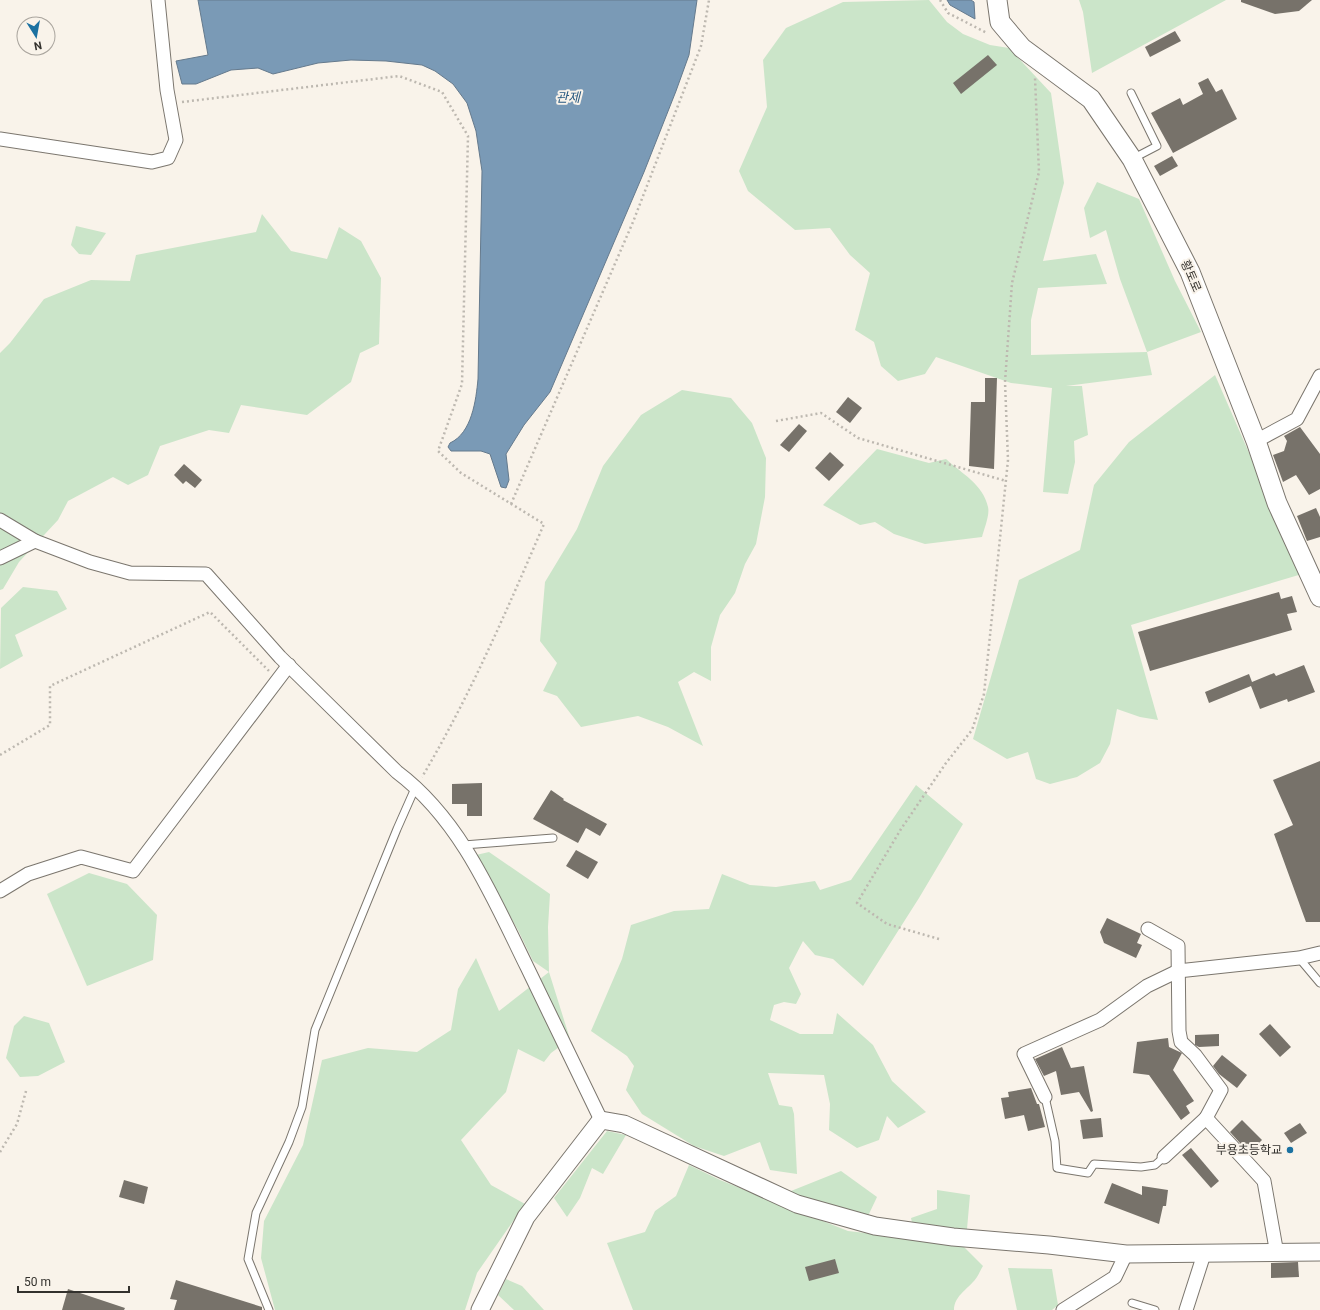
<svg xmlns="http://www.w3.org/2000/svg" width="1320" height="1310" viewBox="0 0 1320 1310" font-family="Roboto,'Noto Sans KR',sans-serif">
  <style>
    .green { fill: #cbe5c9 }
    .water { fill: #7a9ab6; stroke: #657a8d }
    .building { fill: #77726a }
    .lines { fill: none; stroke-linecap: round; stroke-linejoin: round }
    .service-casing { stroke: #7b766e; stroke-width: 9 }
    .minor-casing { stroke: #7b766e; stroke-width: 15 }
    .tertiary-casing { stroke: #7b766e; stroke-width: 19 }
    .secondary-casing { stroke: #7b766e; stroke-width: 21 }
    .path { stroke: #bdb8b0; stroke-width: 2.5; stroke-dasharray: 2 3; stroke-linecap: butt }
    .service { stroke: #fff; stroke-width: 7 }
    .minor { stroke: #fff; stroke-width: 13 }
    .tertiary { stroke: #fff; stroke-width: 17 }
    .secondary { stroke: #fff; stroke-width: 19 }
    .poi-dot { fill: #1b71a1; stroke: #f9f3ea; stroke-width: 1.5 }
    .labels { text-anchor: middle; stroke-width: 4; stroke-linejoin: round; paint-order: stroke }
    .street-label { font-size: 12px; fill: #33312d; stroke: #f9f3ea }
    .poi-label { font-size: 12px; fill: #33312d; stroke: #f9f3ea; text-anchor: end }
    .water-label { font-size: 13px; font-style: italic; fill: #275981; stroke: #f9f3ea }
  </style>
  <rect width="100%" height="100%" fill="#f9f3ea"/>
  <g class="green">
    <polygon points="929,0 947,22 963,34 990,45 1009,48 1051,93 1064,183 1043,261 1096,254 1107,284 1038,288 1031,320 1031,355 1147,352 1120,279 1106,230 1090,238 1084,208 1097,182 1139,199 1175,281 1201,332 1147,352 1152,375 1066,386 1082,386 1088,435 1074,441 1075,462 1068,494 1043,492 1052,388 1011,383 936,357 925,374 898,381 881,366 874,342 855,330 870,273 850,255 830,228 795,230 748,191 739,171 767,107 763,60 786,28 843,2"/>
    <polygon points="1079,0 1226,0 1092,73 1083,12"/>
    <polygon points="262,214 291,251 327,259 339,227 361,241 381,278 379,344 360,353 351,382 307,415 241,405 229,433 209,430 160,446 148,475 128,485 113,477 68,501 58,520 19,562 3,589 0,590 0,353 10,343 44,299 91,280 130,281 136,255 256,232"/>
    <polygon points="76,226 106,233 91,255 79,254 71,245"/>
    <polygon points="1215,375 1302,574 1131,625 1158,720 1140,717 1117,709 1110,744 1100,763 1077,777 1050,784 1036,779 1028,752 1007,759 973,739 1019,580 1080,550 1094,485 1129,442"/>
    <polygon points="682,390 731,398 752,423 766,458 765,497 756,544 745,564 735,593 720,615 711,647 711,681 694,672 678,682 703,746 668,727 638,716 581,727 557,696 543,691 557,663 540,641 545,582 577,529 603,466 641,415"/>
    <path d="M877,449l52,14 17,-4c16,15 37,25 42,48 2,8 -4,22 -6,30l-57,7 -31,-10 -19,-12 -15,3 -37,-20z"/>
    <polygon points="23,587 57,591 67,609 15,635 23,656 0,669 1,608"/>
    <polygon points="916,785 963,824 919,898 863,986 833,959 815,955 803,941 789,968 801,994 796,1004 784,1002 774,1005 770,1020 800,1034 833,1034 837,1013 873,1045 892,1081 926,1112 898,1128 887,1116 879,1140 857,1148 829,1130 830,1104 824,1075 768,1073 779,1105 792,1107 794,1114 797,1174 770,1170 760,1142 724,1156 694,1146 642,1114 626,1090 634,1066 627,1056 591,1031 622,959 631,925 674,911 709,909 722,874 750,885 776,887 815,881 820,890 851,880"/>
    <polygon points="489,852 550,894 548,927 549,972 570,1039 551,1053 544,1062 518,1049 506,1092 461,1140 491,1185 525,1204 477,1273 465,1310 275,1310 261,1258 264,1221 303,1145 322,1060 368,1048 417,1052 451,1030 458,989 476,958 499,1011 549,972 533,961 518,930 476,855"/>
    <polygon points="89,873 127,884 157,915 153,960 87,986 47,894"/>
    <polygon points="24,1016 49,1023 65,1062 38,1076 20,1077 6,1058 14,1026"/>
    <polygon points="607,1131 626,1135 603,1174 592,1168 580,1198 567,1217 554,1198"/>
    <path d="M689,1165l31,15 128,51 113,13 22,22c-2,3 -4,8 -6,11 -7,11 -23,18 -23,33h-321l-26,-67 38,-11 10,-21 21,-15z"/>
    <polygon points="841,1171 877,1197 868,1216 786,1193"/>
    <polygon points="937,1190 970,1195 967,1229 913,1227 911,1218 937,1209"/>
    <polygon points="1008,1268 1052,1269 1058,1305 1052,1310 1017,1310"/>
    <polygon points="506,1279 522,1286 544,1310 514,1310 498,1295"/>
  </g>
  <g class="water">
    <path d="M198,0h499l-8,55 -13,36 -32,81 -94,220 -26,33 -18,29 3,26 -3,8 -5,-1 -11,-33 -9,-3h-30l-3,-4 2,-4c22,-10 26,-43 28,-64l4,-208 -6,-40 -9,-28 -14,-19 -18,-13 -13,-6 -36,-4 -35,-1 -33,3 -45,11 -15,-6 -27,2 -35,14h-14l-6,-23 32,-6z"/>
    <polygon points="947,0 971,0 974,2 975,19 950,5"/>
  </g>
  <g class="building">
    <polygon points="1241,0 1312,0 1299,11 1275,14 1241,2"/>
    <polygon points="1175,31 1181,41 1150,57 1145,47"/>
    <polygon points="988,55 997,65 961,94 953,83"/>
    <polygon points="1208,78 1216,92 1222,89 1237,119 1173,153 1151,113 1180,98 1183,105 1203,94 1198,83"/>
    <polygon points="1172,156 1178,166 1160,176 1154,166"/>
    <polygon points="985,378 997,378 994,469 969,466 971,402 985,402"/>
    <polygon points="848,397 862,408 850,423 836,412"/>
    <polygon points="799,424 807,431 789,452 780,445"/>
    <polygon points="1300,427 1320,454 1320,489 1309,495 1296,475 1283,482 1273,455 1284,451 1287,441 1284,436"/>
    <polygon points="830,452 844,465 829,481 815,468"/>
    <polygon points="184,464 202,480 195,488 186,481 183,484 174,475"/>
    <polygon points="1316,508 1320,517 1320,537 1307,541 1297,516"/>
    <polygon points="1279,592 1281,599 1292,596 1297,612 1287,614 1292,630 1150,671 1138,632"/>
    <polygon points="1304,665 1315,692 1288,702 1287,699 1260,709 1251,686 1209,703 1205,692 1249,674 1252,682 1274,673 1276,676"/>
    <polygon points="1320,761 1320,922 1306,922 1274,834 1293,825 1273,780"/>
    <polygon points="482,783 482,816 467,816 467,804 452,804 452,784"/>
    <polygon points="551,790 564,799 563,800 607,824 600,836 586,828 578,843 533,819"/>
    <polygon points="576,850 598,862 588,879 566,866"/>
    <polygon points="1107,918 1141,934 1137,943 1142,945 1136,958 1104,943 1100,932"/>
    <polygon points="1270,1024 1291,1047 1280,1057 1259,1034"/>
    <polygon points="1219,1034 1219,1046 1199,1047 1195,1045 1195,1035"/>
    <polygon points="1168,1038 1169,1047 1182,1053 1173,1070 1194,1101 1186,1106 1190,1113 1181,1120 1149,1075 1133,1073 1137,1042"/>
    <polygon points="1062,1047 1071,1068 1084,1066 1093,1111 1091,1112 1079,1092 1061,1095 1056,1071 1044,1076 1035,1059"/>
    <polygon points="1222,1055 1247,1075 1237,1088 1219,1074 1213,1066"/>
    <polygon points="1031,1088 1037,1104 1039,1104 1045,1127 1028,1131 1024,1115 1005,1119 1001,1098 1009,1097 1008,1092"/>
    <polygon points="1101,1118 1103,1137 1083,1139 1080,1120"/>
    <polygon points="1242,1120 1262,1140 1249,1153 1230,1132"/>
    <polygon points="1300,1123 1307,1133 1291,1143 1284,1133"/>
    <polygon points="1191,1148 1219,1181 1211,1188 1182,1155"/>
    <polygon points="124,1180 148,1187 144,1204 119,1197"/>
    <polygon points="1112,1183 1142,1195 1142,1186 1168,1190 1166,1206 1163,1206 1159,1224 1104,1203"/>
    <polygon points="835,1259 839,1273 809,1281 805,1267"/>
    <polygon points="1298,1262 1299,1277 1271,1278 1271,1263"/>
    <polygon points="176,1280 262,1307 262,1310 174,1310 177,1300 170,1299"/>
    <polygon points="68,1289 125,1308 124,1310 62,1310"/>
  </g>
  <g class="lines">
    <g class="service-casing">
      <g id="service">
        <polyline points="1131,93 1157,146 1132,159"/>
        <polyline points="464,845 553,838"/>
        <polyline points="1299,958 1320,983"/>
        <polyline points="1045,1097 1055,1141 1057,1168 1088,1173 1094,1164 1141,1167 1155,1165 1164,1157"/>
        <polyline points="1132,1303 1155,1310"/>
        <polyline points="269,1310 248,1259 256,1213 289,1142 302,1107 315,1030 397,829 416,786"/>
      </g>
    </g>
    <g class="minor-casing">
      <g id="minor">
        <polyline points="0,139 152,162 168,158 176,140 167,90 158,0"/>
        <polyline points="1256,441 1297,419 1320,376"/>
        <polyline points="0,520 35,541"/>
        <path d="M0,558l35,-17 55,21 40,11 76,1 74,83 117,115c64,48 96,126 130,195 25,51 49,102 74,153"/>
        <polyline points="0,891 28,874 81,857 133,871 289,665"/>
        <polyline points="1148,929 1178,946 1179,1031 1181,1042 1195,1055 1221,1090 1206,1118 1264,1181 1277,1254"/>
        <polyline points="1045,1097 1024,1054 1100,1020 1147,986 1178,971 1299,958 1320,953"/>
        <polyline points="1164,1157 1206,1118"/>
        <polyline points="1063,1310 1115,1277 1126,1254"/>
        <polyline points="1186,1310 1204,1254"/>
      </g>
    </g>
    <g class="tertiary-casing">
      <polyline id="tertiary" points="480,1310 526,1217 601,1120 624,1124 797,1204 875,1226 953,1237 1049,1245 1126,1254 1320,1252"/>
    </g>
    <g class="secondary-casing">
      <polyline id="secondary" points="997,0 1000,22 1022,48 1091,99 1132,159 1190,272 1256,441 1277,503 1320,597"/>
    </g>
    <g class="path">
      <polyline points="940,0 948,13 987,33"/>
      <path d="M182,102l217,-26 43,16 26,44 -6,248 -24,67 23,22 83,51c-37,86 -74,172 -122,253"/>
      <polyline points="776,421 821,413 858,438 1006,481"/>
      <polyline points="511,504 633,222 701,46 709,0"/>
      <polyline points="0,755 50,725 50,686 210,612 269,671"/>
      <polyline points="939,939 887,924 857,903 901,829 946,763 972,730 984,694 1008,460 1005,382 1012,283 1039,172 1035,78"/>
      <polyline points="0,1152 17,1124 26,1091"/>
    </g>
    <use href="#service" class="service"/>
    <use href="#minor" class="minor"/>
    <use href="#tertiary" class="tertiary"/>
    <use href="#secondary" class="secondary"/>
  </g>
  <circle class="poi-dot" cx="1290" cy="1150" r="4"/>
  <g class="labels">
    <g class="street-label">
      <text transform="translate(1191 276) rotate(67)" y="4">황토로</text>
    </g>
    <g class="poi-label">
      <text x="1282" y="1154">부용초등학교</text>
    </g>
    <g class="water-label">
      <text x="568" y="102">관제</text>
    </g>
  </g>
  <g transform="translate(36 36) rotate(169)"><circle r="19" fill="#f9f3ea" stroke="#aaa59e"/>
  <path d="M0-3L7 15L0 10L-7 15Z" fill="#1b71a1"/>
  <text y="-6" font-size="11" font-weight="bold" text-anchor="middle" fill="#33312d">N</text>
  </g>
  <path d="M18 1286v6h111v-6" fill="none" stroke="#33312d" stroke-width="2"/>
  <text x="24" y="1286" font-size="12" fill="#33312d" stroke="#f9f3ea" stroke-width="3" paint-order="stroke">50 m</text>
</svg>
